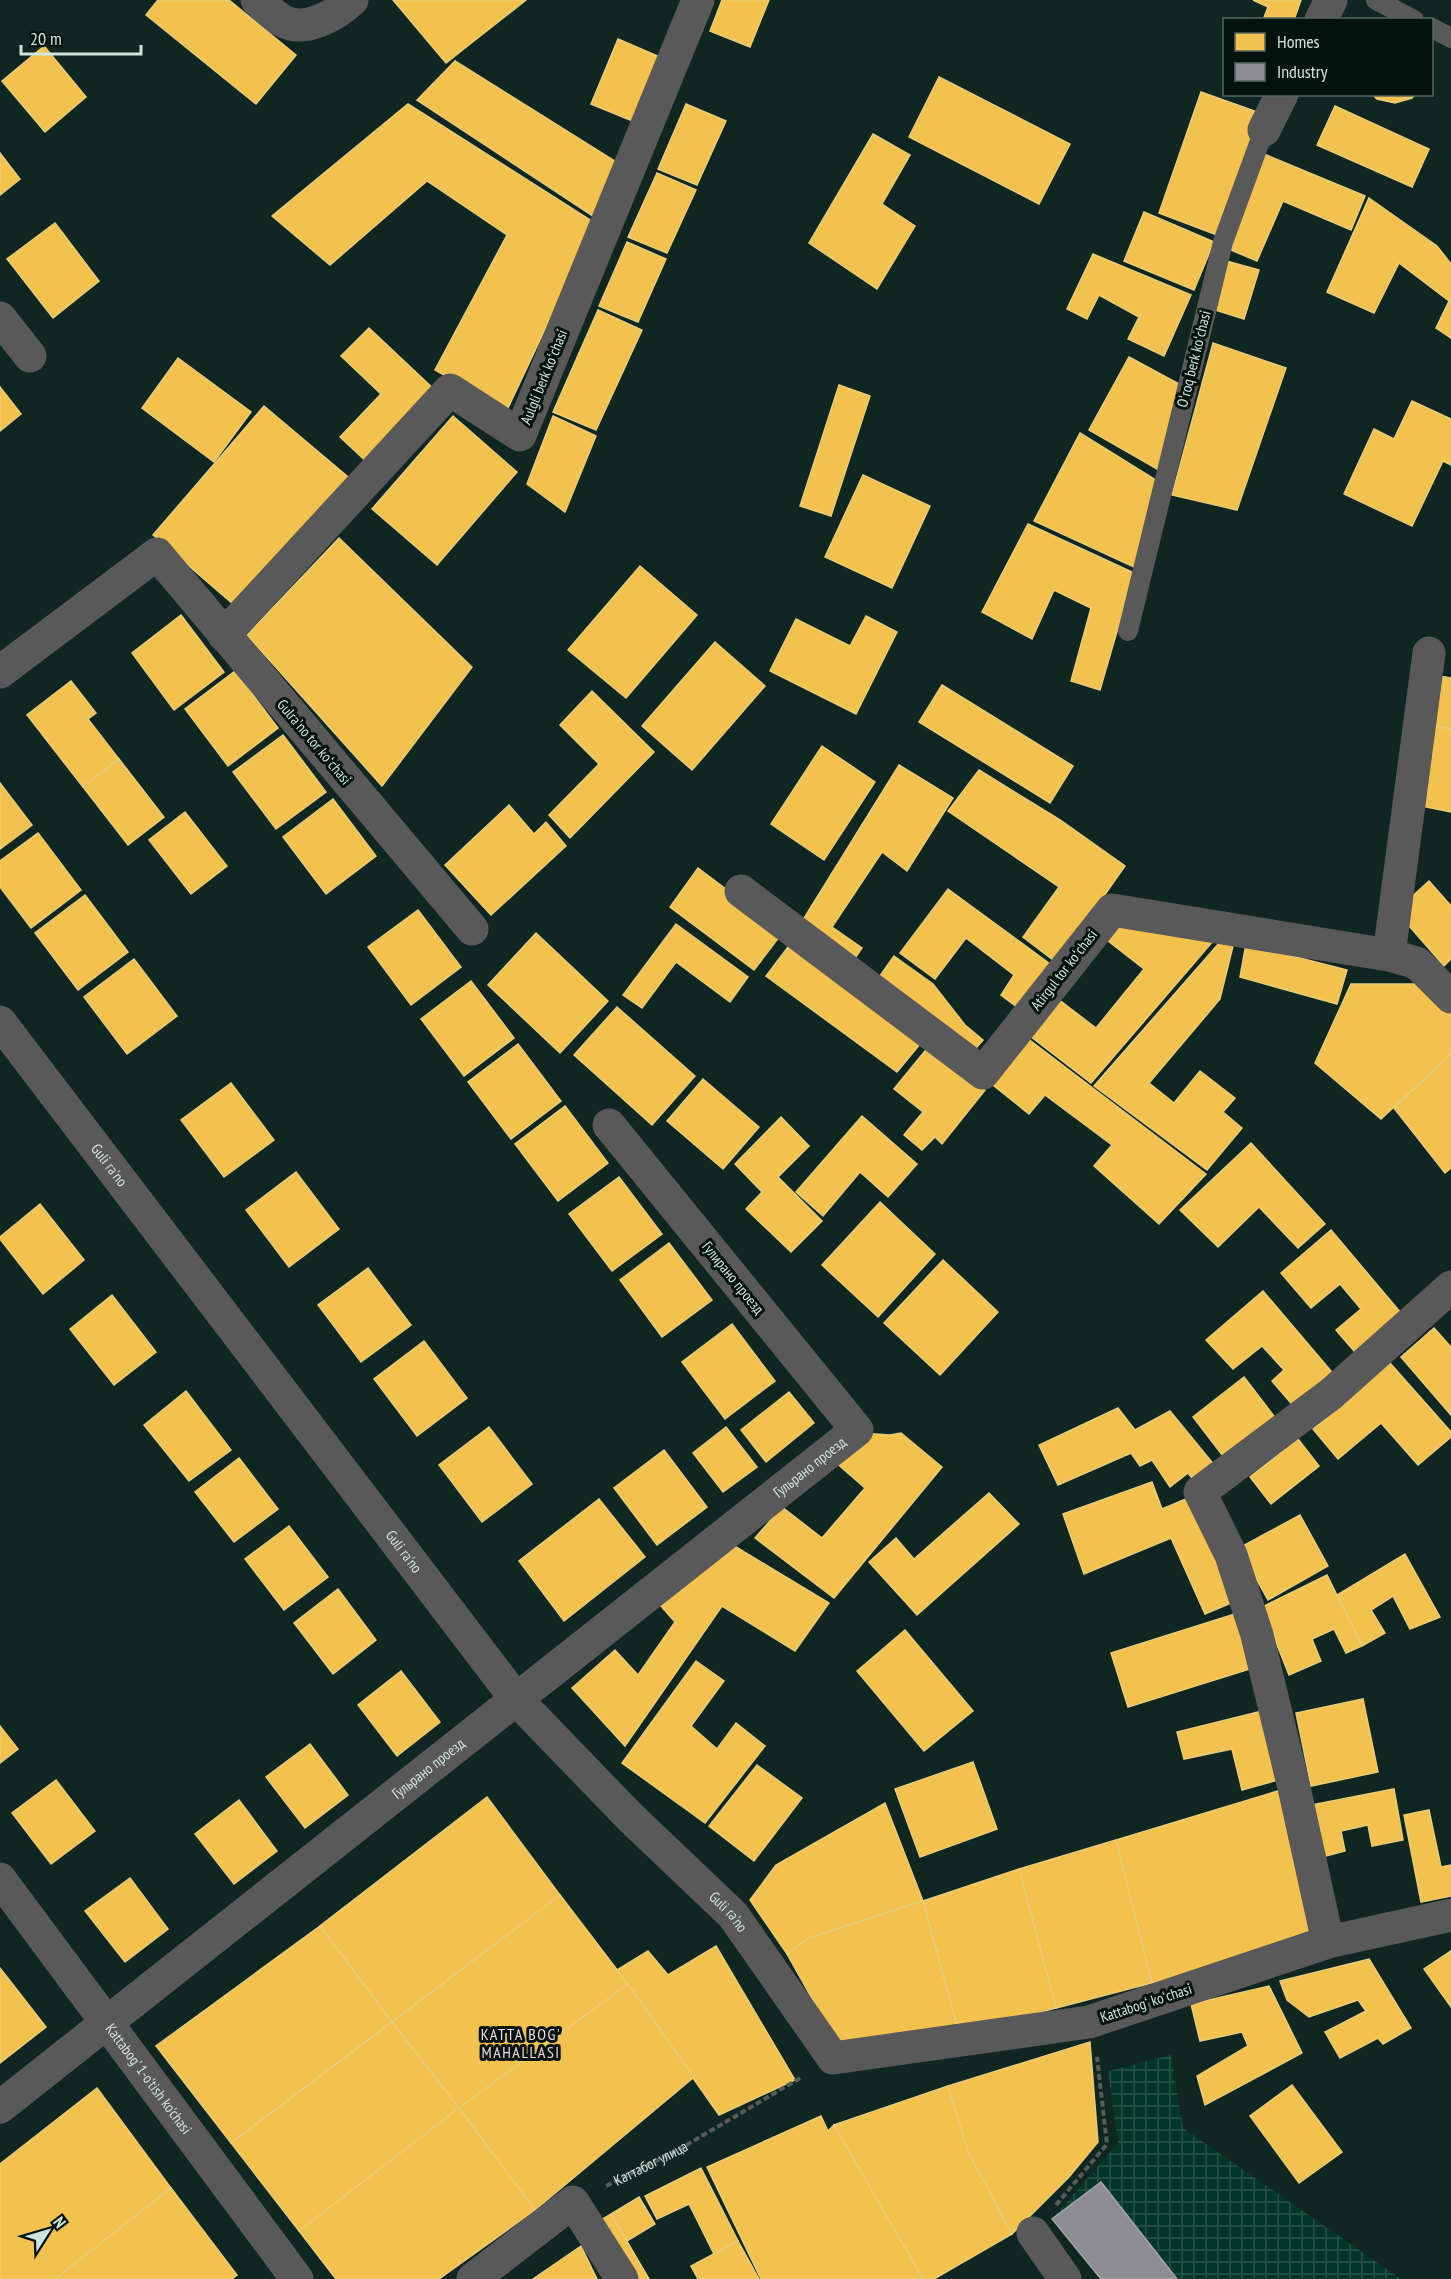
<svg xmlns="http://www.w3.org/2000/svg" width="1451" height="2279" viewBox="0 0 1451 2279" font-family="'PT Sans Narrow',sans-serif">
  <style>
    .industrial { fill: url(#industrial-grid) }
    .homes { fill: #f2c14e; stroke: #e8cc79; stroke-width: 1.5 }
    .industry { fill: #8d8d92; stroke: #a1a7a8; stroke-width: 1.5 }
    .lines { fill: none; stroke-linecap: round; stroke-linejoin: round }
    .path { stroke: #575c5a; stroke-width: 4; stroke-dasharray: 6 3; stroke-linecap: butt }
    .service { stroke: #5a595a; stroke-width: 20 }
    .minor { stroke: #5a595a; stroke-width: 33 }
    .tertiary { stroke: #5a595a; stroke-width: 33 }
    .labels { text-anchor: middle; stroke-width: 6; stroke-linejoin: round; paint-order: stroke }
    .street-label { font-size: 15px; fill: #cfe4dc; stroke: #05130f }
    .neighbourhood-label { font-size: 16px; letter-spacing: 1.5px; fill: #f6d5e2; stroke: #05130f }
  </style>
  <defs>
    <pattern id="industrial-grid" width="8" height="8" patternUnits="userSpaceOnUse" patternTransform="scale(1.5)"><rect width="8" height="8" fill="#05362a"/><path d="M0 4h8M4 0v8" fill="none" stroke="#285348"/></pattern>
  </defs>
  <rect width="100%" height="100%" fill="#102620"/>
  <polygon class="industrial" points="1171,2055 1183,2128 1401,2279 1101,2279 1052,2219 1118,2143 1108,2071"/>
  <g class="homes">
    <polygon points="158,0 229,0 296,55 256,104 146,15"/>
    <polygon points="393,0 526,0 446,63"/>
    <polygon points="722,0 769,0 750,47 710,31"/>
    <polygon points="1253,0 1301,0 1294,20 1263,20 1268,7"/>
    <polygon points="618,39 662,58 635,122 591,104"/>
    <polygon points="44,46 86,97 45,132 2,81"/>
    <polygon points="455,61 618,163 596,218 417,100"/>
    <polygon points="939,77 1070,144 1039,204 909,137"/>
    <polygon points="1201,92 1260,113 1217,235 1159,213"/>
    <polygon points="1372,94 1416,94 1412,98 1395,103 1377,99"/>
    <polygon points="408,104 595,223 507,410 435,370 507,235 427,181 330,265 272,216"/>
    <polygon points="686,104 726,121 697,185 658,169"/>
    <polygon points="1335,106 1429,149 1412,187 1317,145"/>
    <polygon points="873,134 910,155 882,204 915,226 877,289 809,243"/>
    <polygon points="0,153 20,179 0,195"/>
    <polygon points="1264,154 1365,196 1351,230 1283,201 1257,261 1224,247"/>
    <polygon points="657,173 696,190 667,253 628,237"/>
    <polygon points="1369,198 1437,246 1451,264 1451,338 1436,328 1449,301 1399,263 1374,313 1327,292"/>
    <polygon points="1144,212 1214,242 1194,290 1124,261"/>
    <polygon points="55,223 99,281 53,318 7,259"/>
    <polygon points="627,242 666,259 638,322 599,306"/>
    <polygon points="1093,254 1191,295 1164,356 1128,339 1139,317 1099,295 1087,319 1067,309"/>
    <polygon points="1223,260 1259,270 1244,319 1209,308"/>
    <polygon points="598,310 642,330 596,430 553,412"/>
    <polygon points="369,328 438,393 370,465 340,437 381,394 341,356"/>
    <polygon points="1213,343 1286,368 1237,510 1172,495"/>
    <polygon points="1129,357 1183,386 1159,470 1089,430"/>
    <polygon points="178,358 251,412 214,462 142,408"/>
    <polygon points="839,385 870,396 831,516 800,506"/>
    <polygon points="0,387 21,414 0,431"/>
    <polygon points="1412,401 1451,419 1451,465 1443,461 1412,526 1344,494 1374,429 1394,439"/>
    <polygon points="264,406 353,481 241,611 153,535"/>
    <polygon points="453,416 517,472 437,565 372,509"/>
    <polygon points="553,416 596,436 565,512 527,484"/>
    <polygon points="1080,433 1156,480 1136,568 1034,521"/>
    <polygon points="863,475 930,506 892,588 825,557"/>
    <polygon points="1028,524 1134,573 1100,690 1071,681 1091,608 1054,590 1032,639 982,612"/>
    <polygon points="339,538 472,667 382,786 247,635"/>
    <polygon points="640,566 697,615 626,698 568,650"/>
    <polygon points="181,615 224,672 174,710 132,653"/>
    <polygon points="866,616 897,632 856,714 770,671 796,619 850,646"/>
    <polygon points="715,642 765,686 692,770 642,726"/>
    <polygon points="235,671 278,728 228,766 185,709"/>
    <polygon points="1434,675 1451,678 1451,729 1425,724"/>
    <polygon points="71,681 96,713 88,719 119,759 83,787 27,715"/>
    <polygon points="942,685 1073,766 1050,803 919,722"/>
    <polygon points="592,691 654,752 570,838 549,815 599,764 560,725"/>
    <polygon points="1425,724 1451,729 1451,812 1411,804"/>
    <polygon points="283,735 326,792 276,829 233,772"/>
    <polygon points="822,746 875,782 824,860 771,824"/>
    <polygon points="119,759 164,817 128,845 83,787"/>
    <polygon points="899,765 953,798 907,871 882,852 832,927 862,948 849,967 796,931"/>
    <polygon points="979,770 1060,820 1125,866 1057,963 1023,937 1059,887 948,811"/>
    <polygon points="0,783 32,825 0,849"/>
    <polygon points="333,799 376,856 326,894 283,837"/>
    <polygon points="509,805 534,834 546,822 566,846 491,915 445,865"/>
    <polygon points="185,812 227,866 191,894 149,840"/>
    <polygon points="38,833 81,890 31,928 0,887 0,861"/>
    <polygon points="698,868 783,932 754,970 670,907"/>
    <polygon points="1429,881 1451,906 1451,959 1444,966 1396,911"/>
    <polygon points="948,889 1054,967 1021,1010 1001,995 1014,975 966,938 935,979 900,953"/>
    <polygon points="85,895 128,952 78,990 35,933"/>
    <polygon points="418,910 461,967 411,1005 368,947"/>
    <polygon points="1124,918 1214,940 1091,1083 1025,1032 1054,996 1096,1028 1144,969 1107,940"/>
    <polygon points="676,924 748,977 730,1002 676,962 642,1008 623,995"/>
    <polygon points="536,933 608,1001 560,1053 488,985"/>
    <polygon points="1220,942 1233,946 1220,999 1149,1083 1174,1103 1200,1071 1235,1098 1223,1112 1242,1128 1207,1170 1094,1086"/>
    <polygon points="1246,944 1347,970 1337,1004 1240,977"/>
    <polygon points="788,947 921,1043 897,1072 766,976"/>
    <polygon points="894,956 933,984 965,1025 983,1040 969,1056 872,987"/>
    <polygon points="134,959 177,1016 127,1054 84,997"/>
    <polygon points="471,981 514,1038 464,1076 421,1019"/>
    <polygon points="1351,984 1428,984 1451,1010 1451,1054 1381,1119 1315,1063"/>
    <polygon points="617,1007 695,1076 652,1125 574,1055"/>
    <polygon points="1023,1035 1206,1174 1159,1224 1094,1166 1112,1145 1045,1095 1029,1114 988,1081"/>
    <polygon points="518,1044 561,1101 511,1139 468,1082"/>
    <polygon points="929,1046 985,1090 942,1144 935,1137 922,1150 904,1135 923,1112 894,1089"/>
    <polygon points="1451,1054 1451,1168 1445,1173 1394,1108"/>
    <polygon points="703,1079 759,1127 723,1169 667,1121"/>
    <polygon points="231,1083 274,1140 224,1177 181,1120"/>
    <polygon points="565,1106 608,1163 558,1201 515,1144"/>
    <polygon points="862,1116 917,1164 888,1197 860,1172 823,1216 796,1192"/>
    <polygon points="781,1117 809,1146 778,1177 822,1221 791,1252 746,1209 762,1192 735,1164"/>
    <polygon points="1251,1143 1325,1224 1298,1248 1259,1207 1218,1247 1180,1210"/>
    <polygon points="296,1172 339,1229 289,1267 246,1210"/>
    <polygon points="619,1177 662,1234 612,1271 569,1214"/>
    <polygon points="880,1202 935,1254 878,1317 822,1265"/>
    <polygon points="40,1204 84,1260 43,1294 0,1239 0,1237"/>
    <polygon points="1331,1230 1406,1319 1360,1358 1336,1330 1361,1309 1340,1284 1311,1308 1281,1273"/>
    <polygon points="669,1243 712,1300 662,1337 620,1280"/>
    <polygon points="943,1260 998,1312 940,1375 884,1323"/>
    <polygon points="368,1268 411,1325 361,1362 318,1305"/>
    <polygon points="1263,1291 1336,1377 1296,1409 1272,1381 1284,1370 1262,1346 1233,1369 1206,1340"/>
    <polygon points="112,1295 156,1352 114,1385 70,1329"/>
    <polygon points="732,1324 775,1381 725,1419 682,1362"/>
    <polygon points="1434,1328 1451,1347 1451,1415 1401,1357"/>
    <polygon points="424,1341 467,1398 417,1436 374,1379"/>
    <polygon points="1390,1363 1451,1432 1451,1437 1418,1465 1381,1423 1338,1459 1313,1429"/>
    <polygon points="1244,1377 1277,1420 1226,1460 1193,1417"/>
    <polygon points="186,1391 231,1450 189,1481 144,1425"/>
    <polygon points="789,1392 814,1423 766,1462 741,1430"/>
    <polygon points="1118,1408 1135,1430 1170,1411 1215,1466 1195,1482 1188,1473 1170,1487 1152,1460 1140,1466 1131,1453 1058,1485 1039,1445"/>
    <polygon points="489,1427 532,1484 482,1522 439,1465"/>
    <polygon points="726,1427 757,1467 723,1492 693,1453"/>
    <polygon points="861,1433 890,1435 901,1433 942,1467 834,1598 755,1538 782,1507 822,1538 865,1488 834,1461"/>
    <polygon points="1298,1439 1319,1466 1271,1504 1250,1477"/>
    <polygon points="664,1450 707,1507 657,1545 614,1488"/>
    <polygon points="239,1458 278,1509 234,1542 195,1492"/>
    <polygon points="1152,1482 1162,1509 1193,1496 1238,1600 1205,1614 1171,1538 1084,1574 1063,1514"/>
    <polygon points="989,1493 1019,1524 917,1615 869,1562 896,1538 914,1559"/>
    <polygon points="599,1499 645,1557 564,1621 519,1561"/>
    <polygon points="1300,1515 1328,1566 1268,1600 1239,1548"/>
    <polygon points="289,1526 328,1577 284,1610 245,1559"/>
    <polygon points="731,1544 829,1603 795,1651 722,1606 625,1746 572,1688 615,1650 638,1675 675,1622 661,1606"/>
    <polygon points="1405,1554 1440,1617 1410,1629 1393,1596 1371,1610 1385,1633 1362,1646 1337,1595"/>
    <polygon points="1327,1575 1362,1646 1346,1653 1334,1629 1312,1639 1321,1661 1289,1675 1262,1607"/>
    <polygon points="338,1589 376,1640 333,1674 294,1623"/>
    <polygon points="1238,1613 1256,1667 1128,1707 1111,1653"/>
    <polygon points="905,1630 973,1711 924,1751 857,1671"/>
    <polygon points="696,1661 724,1681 691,1726 717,1749 736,1723 765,1746 705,1823 622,1763"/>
    <polygon points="401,1671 440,1722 397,1756 358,1705"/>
    <polygon points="1363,1699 1378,1772 1311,1786 1296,1713"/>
    <polygon points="1274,1708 1289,1777 1242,1790 1232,1749 1184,1759 1177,1732"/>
    <polygon points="0,1726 18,1749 0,1763"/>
    <polygon points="310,1744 348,1795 305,1828 266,1777"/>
    <polygon points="973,1762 997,1829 920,1857 895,1789"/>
    <polygon points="757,1765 802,1798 754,1861 709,1826"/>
    <polygon points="56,1780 95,1831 51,1864 12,1813"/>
    <polygon points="1394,1789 1403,1840 1372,1846 1368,1825 1341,1831 1345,1851 1322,1857 1311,1805"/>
    <polygon points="1281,1790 1313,1945 1152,1983 1116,1840"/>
    <polygon points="487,1797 560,1895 392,2022 320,1926"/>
    <polygon points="239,1800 277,1851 234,1884 195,1834"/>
    <polygon points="885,1803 923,1901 809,1938 787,1954 750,1900 776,1865"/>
    <polygon points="1429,1810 1441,1867 1451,1865 1451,1896 1421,1902 1404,1815"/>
    <polygon points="1116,1840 1152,1983 1056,2008 1019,1869"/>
    <polygon points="1019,1869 1056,2008 959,2034 923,1901"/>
    <polygon points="130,1878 168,1929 125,1962 85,1911"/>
    <polygon points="560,1895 628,1984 459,2108 392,2022"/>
    <polygon points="923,1901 959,2034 841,2050 787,1954 809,1938"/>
    <polygon points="320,1926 392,2022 231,2143 156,2046"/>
    <polygon points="716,1946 795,2080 719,2115 617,1970 648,1951 668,1975"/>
    <polygon points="1451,1951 1451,2007 1424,1969"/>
    <polygon points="1369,1959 1411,2028 1383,2044 1378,2038 1340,2058 1325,2032 1366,2011 1358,2000 1309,2017 1287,2000 1280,1981"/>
    <polygon points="0,1968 46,2027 0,2063"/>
    <polygon points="628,1984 694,2077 535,2210 459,2108"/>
    <polygon points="1269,1986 1302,2053 1205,2105 1197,2076 1248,2046 1242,2032 1200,2041 1191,2004"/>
    <polygon points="392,2022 459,2108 299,2231 231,2143"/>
    <polygon points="1090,2042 1098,2142 1069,2177 1012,2234 968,2152 948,2086"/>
    <polygon points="1292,2085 1342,2152 1299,2183 1250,2116"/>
    <polygon points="948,2086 968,2152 1012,2234 934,2279 923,2279 834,2125"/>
    <polygon points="97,2088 171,2188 56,2279 0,2279 0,2164"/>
    <polygon points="459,2108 535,2210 439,2279 336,2279 299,2231"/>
    <polygon points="821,2116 828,2131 834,2125 923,2279 761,2279 707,2167"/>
    <polygon points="701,2168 738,2241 714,2254 689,2204 657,2219 645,2196"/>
    <polygon points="171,2188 237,2275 232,2279 55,2279"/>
    <polygon points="639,2197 655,2224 627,2241 611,2214"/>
    <polygon points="611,2214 649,2279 627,2279 594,2224"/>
    <polygon points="738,2241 759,2279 698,2279 691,2266"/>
    <polygon points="581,2246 597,2279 533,2279"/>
  </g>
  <polygon class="industry" points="1101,2182 1177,2279 1101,2279 1052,2219"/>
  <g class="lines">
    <g class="path">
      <path id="s1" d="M606,2186l72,-36 124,-73"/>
      <polyline points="1056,2205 1107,2144 1097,2057"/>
    </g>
    <g class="service">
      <polyline points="1376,0 1414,20"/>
      <polyline points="1432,28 1451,38"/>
      <polyline points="1128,631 1223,242 1264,130"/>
    </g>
    <g class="minor">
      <path d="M257,0c8,7 17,16 26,21 22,12 53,-6 69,-21"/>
      <polyline points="1321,20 1331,0"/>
      <polyline points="1264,130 1282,94"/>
      <polyline points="0,318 30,356"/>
      <polyline points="224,635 450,390 520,435 698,0"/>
      <polyline points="0,672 157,554 472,929"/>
      <polyline points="741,891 983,1073 1112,910 1389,955 1417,963 1451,997"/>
      <polyline points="1389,955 1429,653"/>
      <path id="s2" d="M0,1879l297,400"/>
      <polyline points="1328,1942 1295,1792 1257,1635 1231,1555 1200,1492 1331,1394 1451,1287"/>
      <path id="s3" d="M0,2107l857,-677 -248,-305"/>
      <polyline points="1033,2233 1065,2279"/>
      <polyline points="473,2279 573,2202 622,2279"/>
    </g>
    <path class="tertiary" id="s4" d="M0,1022l516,677 114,118 103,98 100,143 256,-36 239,-80 123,-27"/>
  </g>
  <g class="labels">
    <g class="street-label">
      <text transform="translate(1194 359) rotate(-76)" y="5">Oʻroq berk koʻchasi</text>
      <text transform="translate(544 377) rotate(-68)" y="5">Aulgli berk koʻchasi</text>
      <text transform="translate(314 742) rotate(50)" y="5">Gulraʼno tor koʻchasi</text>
      <text transform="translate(1064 970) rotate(-52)" y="5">Atirgul tor koʻchasi</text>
      <text dy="5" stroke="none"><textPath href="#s4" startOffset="180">Guli ra'no</textPath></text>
      <text transform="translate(733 1278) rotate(51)" y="5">Гулирано проезд</text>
      <text dy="5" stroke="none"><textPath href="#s3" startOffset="1032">Гульрано проезд</textPath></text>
      <text dy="5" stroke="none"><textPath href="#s4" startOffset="666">Guli ra'no</textPath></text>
      <text dy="5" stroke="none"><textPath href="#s3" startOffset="546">Гульрано проезд</textPath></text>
      <text dy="5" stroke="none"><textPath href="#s4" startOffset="1152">Guli ra'no</textPath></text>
      <text transform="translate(1146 2003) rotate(-18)" y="5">Kattabogʻ koʻchasi</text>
      <text dy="5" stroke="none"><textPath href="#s2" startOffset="249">Kattabog' 1-o'tish ko'chasi</textPath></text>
      <text dy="5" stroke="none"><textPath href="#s1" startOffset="50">Каттабог улица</textPath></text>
    </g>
    <g class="neighbourhood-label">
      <text x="521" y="2040">KATTA BOG'<tspan x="521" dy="18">MAHALLASI</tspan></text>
    </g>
  </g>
  <rect x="1223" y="18" width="210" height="78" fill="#05130f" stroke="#566761" stroke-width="1.5"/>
  <rect x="1235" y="33" width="30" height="18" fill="#f2c14e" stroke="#566761" stroke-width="1.5"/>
  <text x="1277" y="48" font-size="18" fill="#cfe4dc">Homes</text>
  <rect x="1235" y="63" width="30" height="18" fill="#8d8d92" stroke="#566761" stroke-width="1.5"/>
  <text x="1277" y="78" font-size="18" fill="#cfe4dc">Industry</text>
  <g transform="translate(48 2231) rotate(53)" stroke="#05130f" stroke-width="4.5" paint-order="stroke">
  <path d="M0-4.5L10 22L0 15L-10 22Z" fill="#cfe4dc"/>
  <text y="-9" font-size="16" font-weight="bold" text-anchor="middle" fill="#cfe4dc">N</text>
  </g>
  <path d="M21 45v9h120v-9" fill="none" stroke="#cfe4dc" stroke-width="3"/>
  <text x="30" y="45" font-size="18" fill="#cfe4dc" stroke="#05130f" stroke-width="4.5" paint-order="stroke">20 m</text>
</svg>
